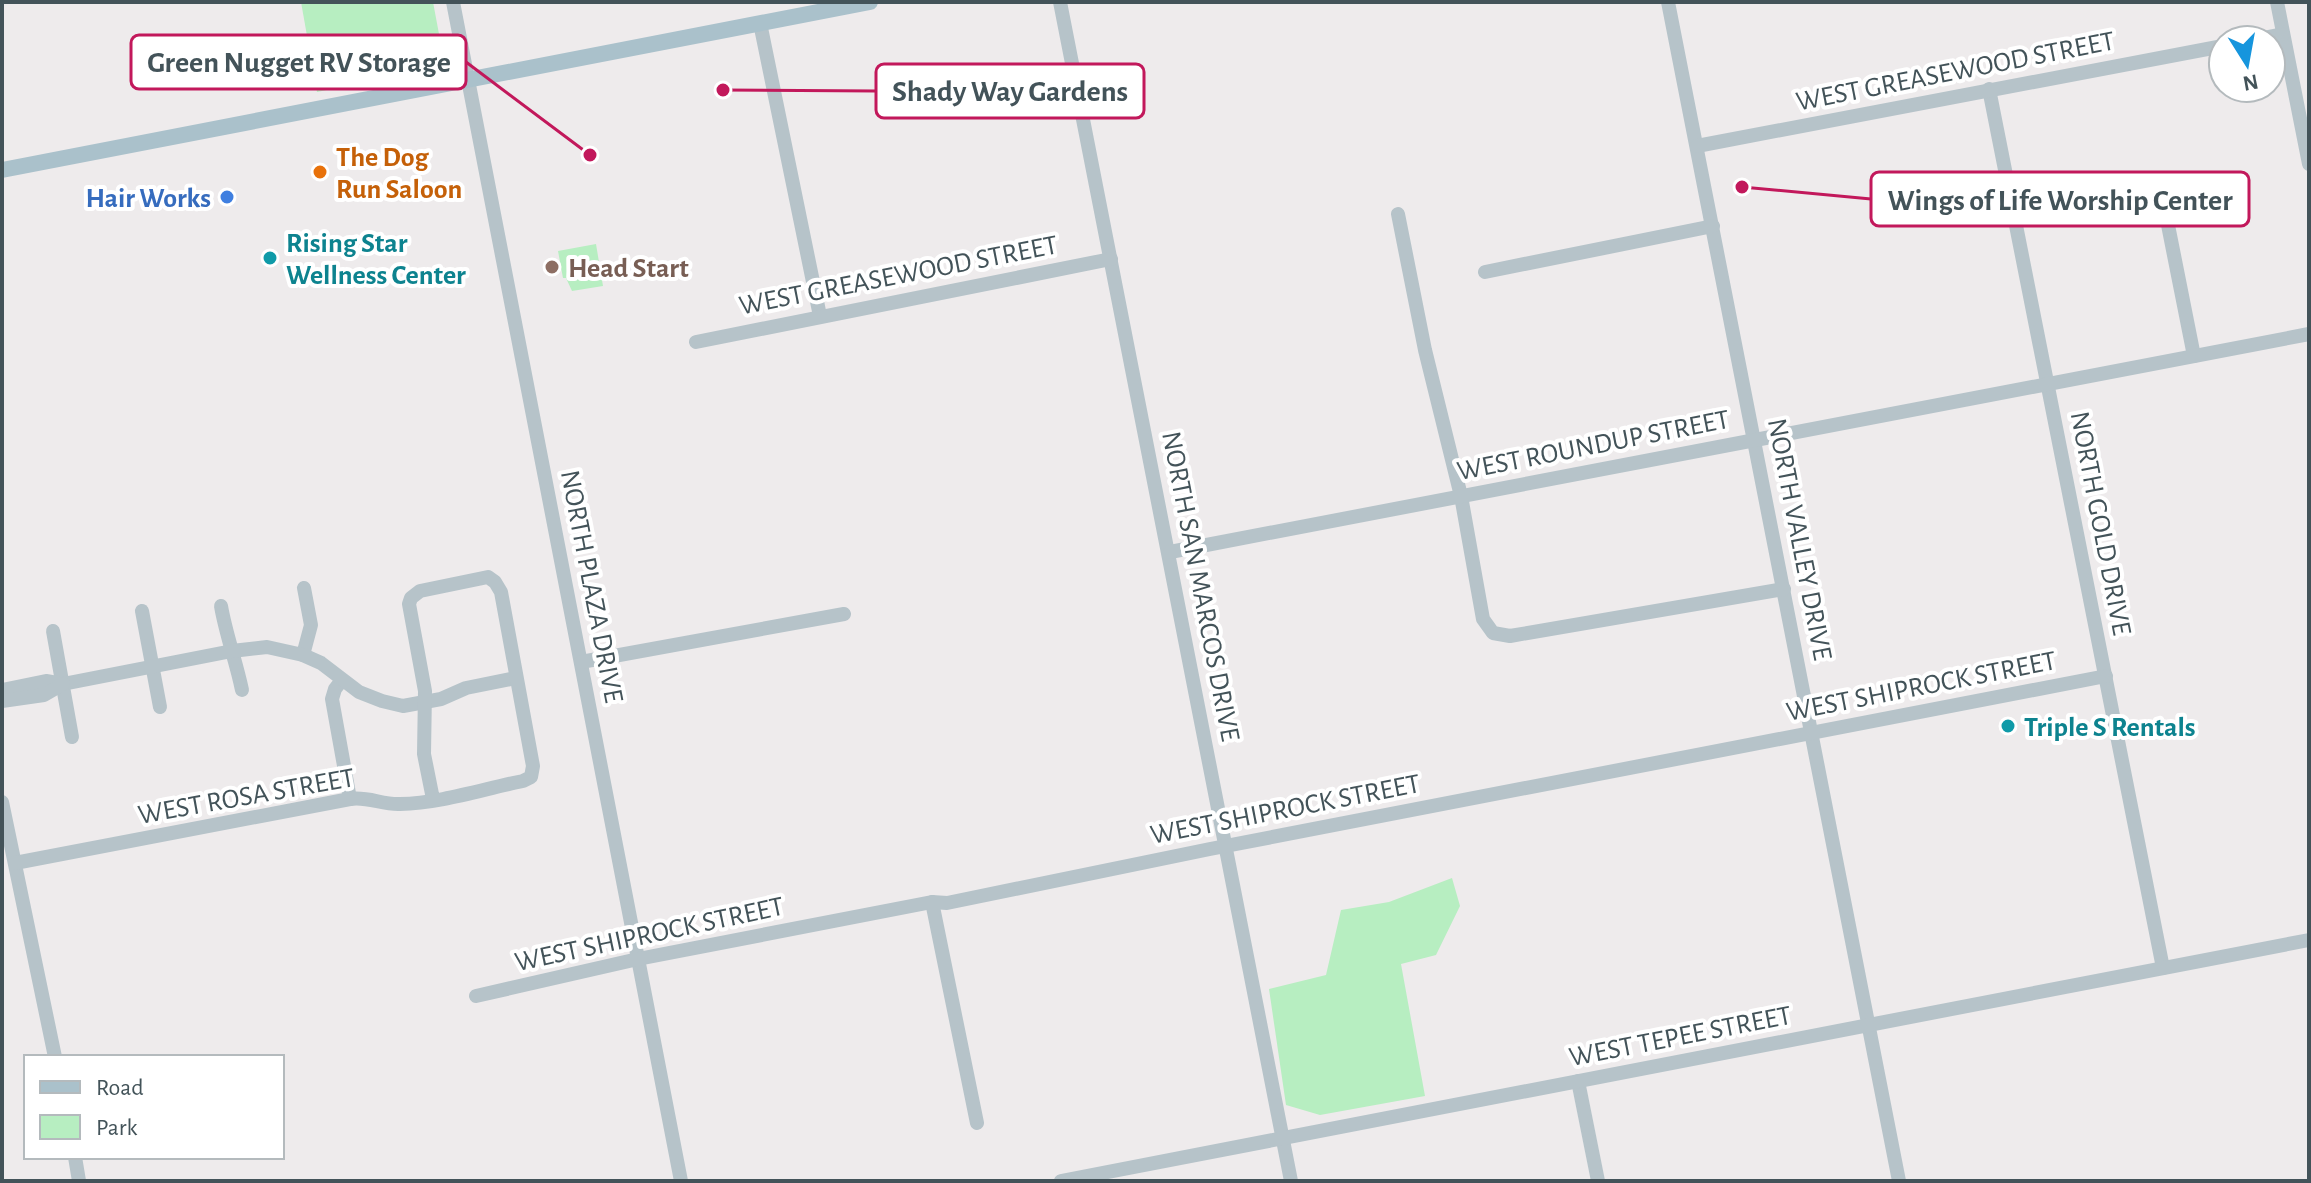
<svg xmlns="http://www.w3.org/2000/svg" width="2311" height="1183" viewBox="0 0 2311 1183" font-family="'Alegreya Sans',sans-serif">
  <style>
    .green { fill: #b7eec1 }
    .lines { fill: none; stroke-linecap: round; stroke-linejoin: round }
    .minor { stroke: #b6c3c9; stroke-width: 14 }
    .major { stroke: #aac1cb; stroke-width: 16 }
    .food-dot { fill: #e8710a; stroke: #fff; stroke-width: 3 }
    .shop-dot { fill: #3f7fe0; stroke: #fff; stroke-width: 3 }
    .culture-dot { fill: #0f9aa8; stroke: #fff; stroke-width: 3 }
    .education-dot { fill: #8d6e63; stroke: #fff; stroke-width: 3 }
    .labels { text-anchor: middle; stroke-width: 8; stroke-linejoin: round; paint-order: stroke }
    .street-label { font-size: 28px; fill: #435359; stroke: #fff }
    .food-label { font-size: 28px; font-weight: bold; fill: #c56008; stroke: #fff; text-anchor: start }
    .shop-label { font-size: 28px; font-weight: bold; fill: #366cbe; stroke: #fff; text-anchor: end }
    .culture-label { font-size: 28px; font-weight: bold; fill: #0d838f; stroke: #fff; text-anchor: start }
    .education-label { font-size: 28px; font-weight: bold; fill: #785e54; stroke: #fff; text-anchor: start }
    .leader { fill: none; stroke: #c2185b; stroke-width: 3 }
    .callout-dot { fill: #c2185b; stroke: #fff; stroke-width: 3 }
    .callout { fill: #fff; stroke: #c2185b; stroke-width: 3 }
    .callout-label { font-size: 30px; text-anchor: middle; font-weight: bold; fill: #435359 }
  </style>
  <rect width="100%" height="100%" fill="#eeebec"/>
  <g class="green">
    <polygon points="301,2 433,2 445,66 317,92"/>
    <polygon points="596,244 603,286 572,291 566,278 563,278 558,251"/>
    <polygon points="1452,878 1460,906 1436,955 1401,964 1425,1096 1320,1115 1286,1105 1269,989 1326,975 1341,910 1389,902"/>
  </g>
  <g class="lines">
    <g class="minor">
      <polyline points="453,2 681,1181"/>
      <polyline points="1060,2 1291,1181"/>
      <polyline points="1668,2 1899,1181"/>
      <polyline points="2277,2 2309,164"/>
      <polyline points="760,23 820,316"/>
      <polyline points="2253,40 2283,34"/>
      <polyline points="1989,89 2163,968"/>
      <polyline points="1697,146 2223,46"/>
      <polyline points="1398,214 1425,350 1461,496 1483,619 1493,633 1510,636 1784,589"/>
      <polyline points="2168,225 2194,356"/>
      <polyline points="1485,272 1713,226"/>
      <polyline points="696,342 1111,259"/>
      <polyline points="1170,552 2309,334"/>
      <path d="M221,606c5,29 15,55 21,84"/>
      <polyline points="142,611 160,707"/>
      <polyline points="53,631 72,737"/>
      <polyline points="303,655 311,625 304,588"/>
      <polyline points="581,662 844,614"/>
      <polyline points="342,680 335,689 332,699 350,799"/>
      <polyline points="2,690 46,681 63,684 232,651 267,647 303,655 321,663 359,692 382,701 403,706 441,699 466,688 516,678"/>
      <polyline points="2,701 44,695 63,684"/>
      <polyline points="2,802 55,1057"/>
      <path d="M15,863l335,-64c17,-3 33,6 50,5 41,-1 83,-15 123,-23l8,-4 2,-11 -32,-174 -6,-10 -7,-5 -68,14 -9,7 -2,6 16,87 -1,63 9,45"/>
      <polyline points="932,902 977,1123"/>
      <polyline points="476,996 638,959 932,902 947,903 1210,849 2106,676"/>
      <polyline points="1578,1081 1598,1181"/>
      <polyline points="75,1157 79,1181"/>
      <polyline points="1061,1181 2309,940"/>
    </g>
    <polyline class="major" points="2,170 870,2"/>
  </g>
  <circle class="food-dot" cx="320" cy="172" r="8"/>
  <circle class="shop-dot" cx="227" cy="197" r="8"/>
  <g class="culture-dot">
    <circle cx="270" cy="258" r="8"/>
    <circle cx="2008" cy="726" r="8"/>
  </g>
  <circle class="education-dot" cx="552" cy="267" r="8"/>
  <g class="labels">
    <g class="street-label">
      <text transform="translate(1955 70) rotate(-11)" y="10">WEST GREASEWOOD STREET</text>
      <text transform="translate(898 274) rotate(-11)" y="10">WEST GREASEWOOD STREET</text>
      <text transform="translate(1593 444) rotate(-11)" y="10">WEST ROUNDUP STREET</text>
      <text transform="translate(2102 523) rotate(79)" y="10">NORTH GOLD DRIVE</text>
      <text transform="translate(1801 539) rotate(79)" y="10">NORTH VALLEY DRIVE</text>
      <text transform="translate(593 586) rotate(79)" y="10">NORTH PLAZA DRIVE</text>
      <text transform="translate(1202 586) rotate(79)" y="10">NORTH SAN MARCOS DRIVE</text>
      <text transform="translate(1921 685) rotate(-11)" y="10">WEST SHIPROCK STREET</text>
      <text transform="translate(246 795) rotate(-10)" y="10">WEST ROSA STREET</text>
      <text transform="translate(1285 808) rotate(-11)" y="10">WEST SHIPROCK STREET</text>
      <text transform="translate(649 933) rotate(-12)" y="10">WEST SHIPROCK STREET</text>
      <text transform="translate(1680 1035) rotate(-11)" y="10">WEST TEPEE STREET</text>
    </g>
    <g class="food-label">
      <text x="336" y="166">The Dog<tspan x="336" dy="32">Run Saloon</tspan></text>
    </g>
    <g class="shop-label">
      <text x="211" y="207">Hair Works</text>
    </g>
    <g class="culture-label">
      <text x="286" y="252">Rising Star<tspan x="286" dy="32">Wellness Center</tspan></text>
      <text x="2024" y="736">Triple S Rentals</text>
    </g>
    <g class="education-label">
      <text x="568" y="277">Head Start</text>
    </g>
  </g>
  <path class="leader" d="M590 155L466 62M723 90L876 91M1742 187L1871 199"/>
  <g class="callout-dot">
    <circle cx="590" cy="155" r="8"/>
    <circle cx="723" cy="90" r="8"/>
    <circle cx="1742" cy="187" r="8"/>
  </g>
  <g class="callout">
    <rect x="131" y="35" width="335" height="54" rx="8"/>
    <rect x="876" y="64" width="268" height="54" rx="8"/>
    <rect x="1871" y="172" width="378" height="54" rx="8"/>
  </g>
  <g class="callout-label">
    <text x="299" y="72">Green Nugget RV Storage</text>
    <text x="1010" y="101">Shady Way Gardens</text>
    <text x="2060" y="210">Wings of Life Worship Center</text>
  </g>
  <rect width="2311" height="1183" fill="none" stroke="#435359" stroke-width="8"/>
  <rect x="24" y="1055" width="260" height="104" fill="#ffffff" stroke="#b4babd" stroke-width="2"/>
  <rect x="40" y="1081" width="40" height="12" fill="#aac1cb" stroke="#b4babd" stroke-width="2"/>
  <text x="96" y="1095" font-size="24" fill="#435359">Road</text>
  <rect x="40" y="1115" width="40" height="24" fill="#b7eec1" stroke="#b4babd" stroke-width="2"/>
  <text x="96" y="1135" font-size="24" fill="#435359">Park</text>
  <g transform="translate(2247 64) rotate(169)"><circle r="38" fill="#ffffff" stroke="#b4babd" stroke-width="2"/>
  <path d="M0-6L14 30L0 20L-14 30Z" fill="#1695dd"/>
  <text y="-12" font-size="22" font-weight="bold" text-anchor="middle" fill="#435359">N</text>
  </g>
</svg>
